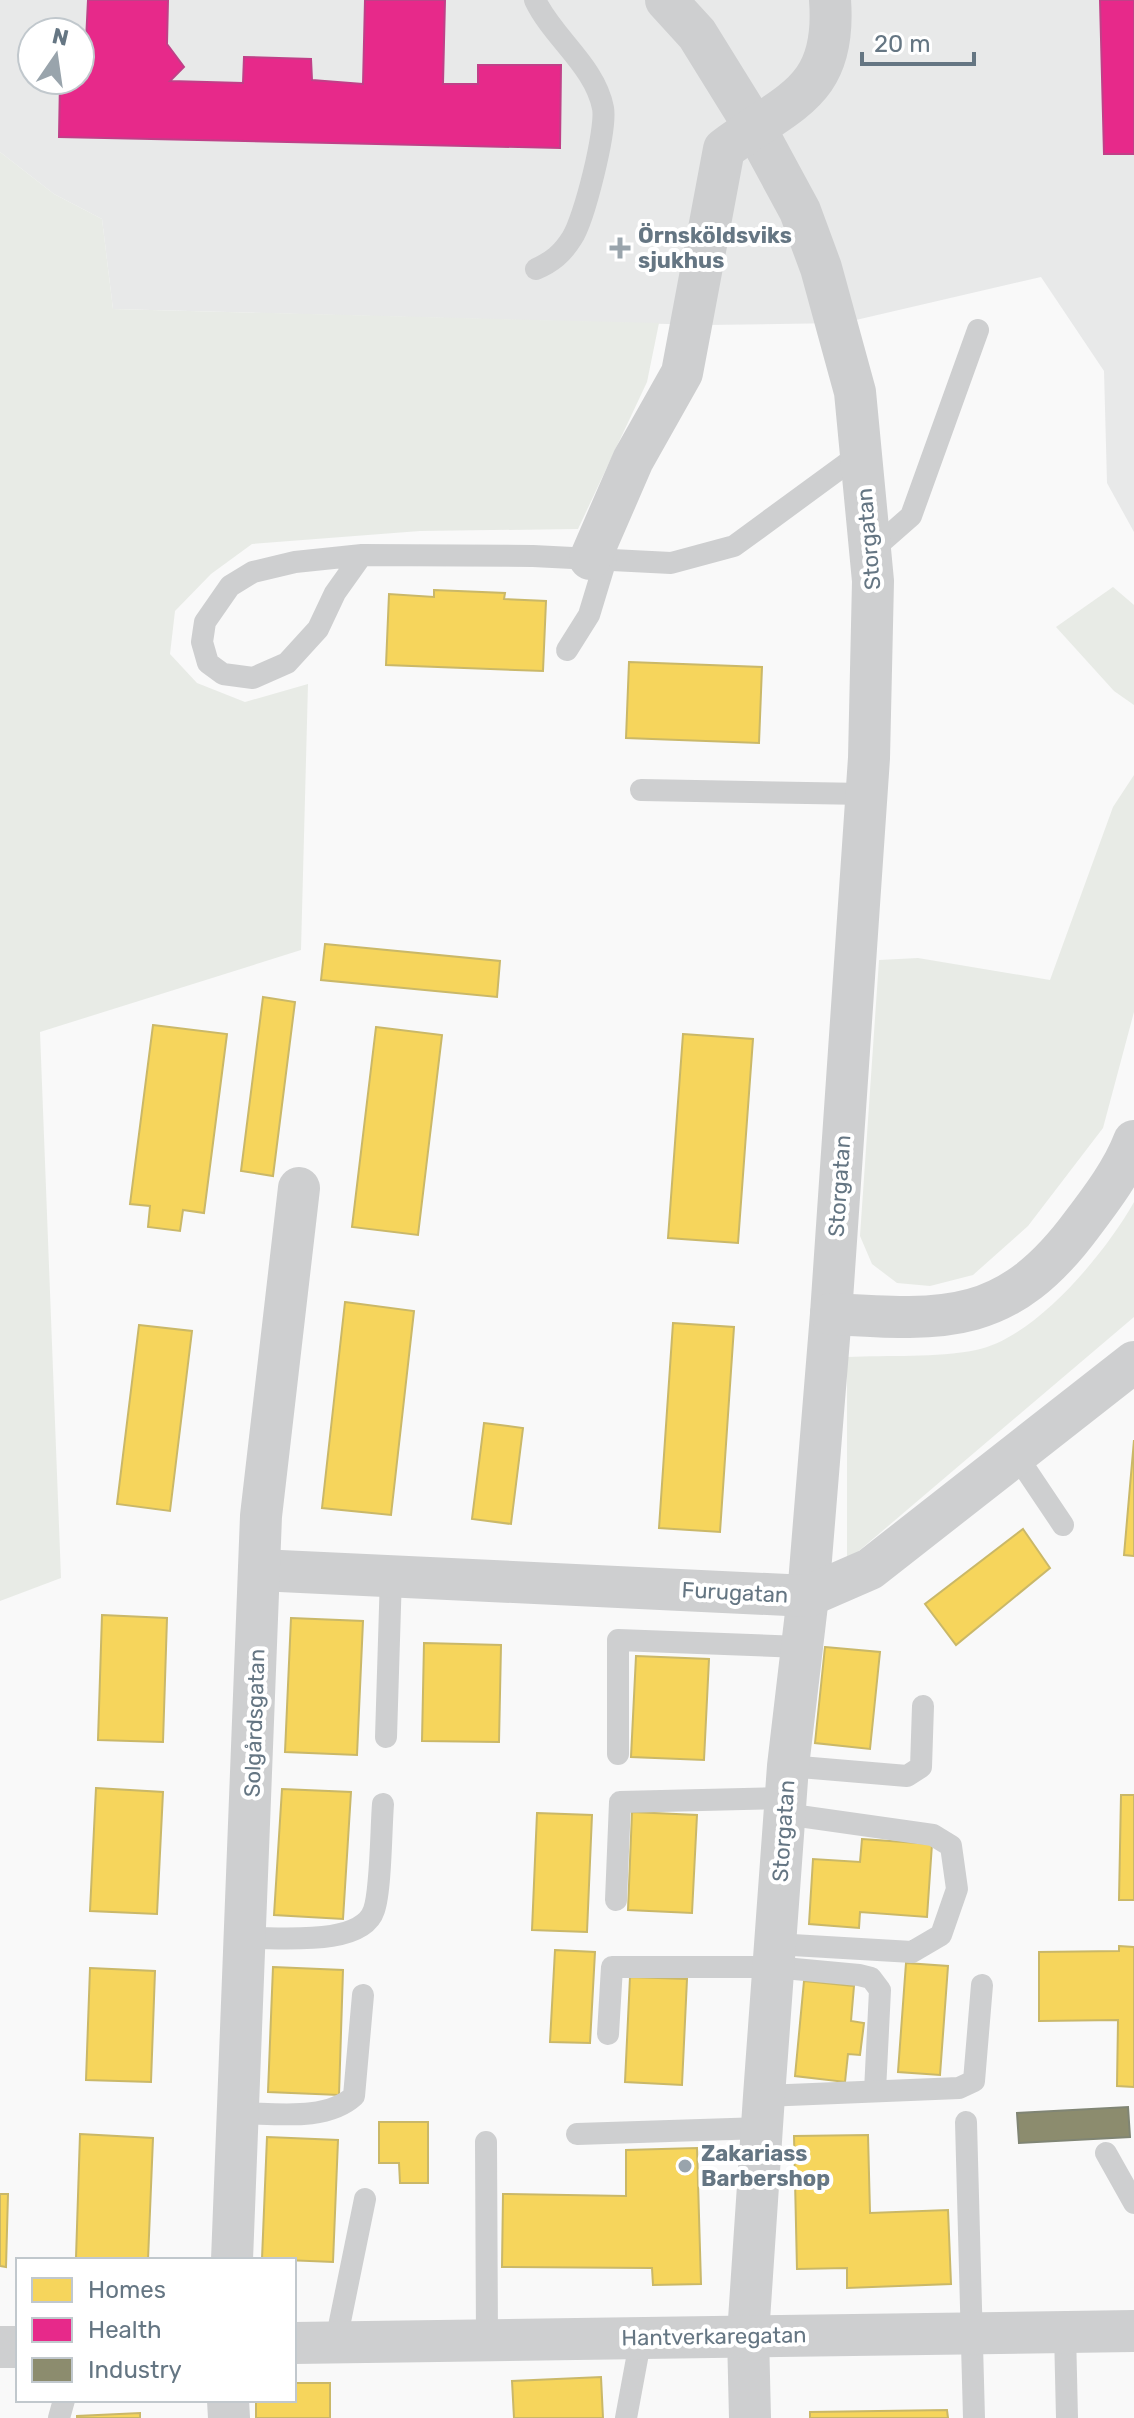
<svg xmlns="http://www.w3.org/2000/svg" width="1134" height="2418" viewBox="0 0 1134 2418" font-family="Rubik,sans-serif">
  <style>
    .built { fill: #e8e9e9; fill-rule: evenodd }
    .green { fill: #e8ebe6 }
    .homes { fill: #f6d55c; stroke: #cab868; stroke-width: 2 }
    .health { fill: #e7298a; stroke: #c04088; stroke-width: 2 }
    .industry { fill: #8c8c6e; stroke: #808574; stroke-width: 2 }
    .lines { fill: none; stroke-linecap: round; stroke-linejoin: round }
    .lane { stroke: #cecfd0; stroke-width: 22 }
    .street { stroke: #cecfd0; stroke-width: 42 }
    .poi-dot { fill: #99a4ac; stroke: #fff; stroke-width: 3 }
    .labels { text-anchor: middle; stroke-width: 8; stroke-linejoin: round; paint-order: stroke }
    .poi-label { font-size: 22px; font-weight: bold; fill: #657683; stroke: #fff; text-anchor: start }
    .street-label { font-size: 22px; fill: #657683; stroke: #fff }
  </style>
  <rect width="100%" height="100%" fill="#f9f9f9"/>
  <path class="built" d="M0,0h1134v532l-27,-49 -3,-112 -63,-94 -198,46 -138,2 -592,-16 -11,-90 -48,-25 -54,-42zM32,32h48v48h-48z"/>
  <g class="green">
    <polygon points="0,152 54,194 102,219 113,309 659,323 647,382 578,529 420,531 252,544 211,574 175,611 170,654 197,683 245,702 308,684 301,950 40,1032 61,1578 0,1601"/>
    <polygon points="1113,587 1134,605 1134,705 1114,691 1056,627"/>
    <polygon points="1134,775 1134,1012 1103,1128 1028,1226 973,1275 930,1286 897,1283 872,1264 860,1236 879,960 918,958 1050,980 1113,807"/>
    <path d="M1134,1202v115l-287,244v-204c42,-2 89,1 129,-7 60,-12 130,-98 158,-148z"/>
  </g>
  <g class="homes">
    <polygon points="434,590 505,593 504,599 546,601 543,671 386,665 389,594 434,597"/>
    <polygon points="629,662 762,667 759,743 626,738"/>
    <polygon points="325,944 500,961 497,997 321,980"/>
    <polygon points="263,997 295,1002 273,1176 241,1171"/>
    <polygon points="153,1025 227,1034 204,1213 183,1210 180,1231 148,1227 150,1206 130,1204"/>
    <polygon points="376,1027 442,1035 418,1235 352,1227"/>
    <polygon points="683,1034 753,1039 738,1243 668,1238"/>
    <polygon points="345,1302 414,1311 391,1515 322,1508"/>
    <polygon points="673,1323 734,1327 720,1532 659,1528"/>
    <polygon points="139,1325 192,1331 170,1511 117,1504"/>
    <polygon points="484,1423 523,1428 511,1524 472,1519"/>
    <polygon points="1134,1440 1134,1556 1124,1555"/>
    <polygon points="1023,1529 1050,1568 956,1645 925,1604"/>
    <polygon points="102,1615 167,1618 163,1742 98,1740"/>
    <polygon points="291,1618 363,1621 357,1755 285,1752"/>
    <polygon points="424,1643 501,1645 499,1742 422,1741"/>
    <polygon points="825,1647 880,1652 870,1749 815,1743"/>
    <polygon points="636,1656 709,1659 704,1760 631,1757"/>
    <polygon points="96,1788 163,1792 157,1914 90,1911"/>
    <polygon points="282,1789 351,1792 343,1919 274,1915"/>
    <polygon points="1121,1795 1134,1795 1134,1900 1119,1900"/>
    <polygon points="632,1812 697,1815 692,1913 628,1910"/>
    <polygon points="537,1813 592,1815 587,1932 532,1930"/>
    <polygon points="862,1839 932,1844 927,1917 860,1912 859,1928 809,1924 813,1859 860,1862"/>
    <polygon points="1119,1946 1134,1947 1134,2087 1117,2086 1118,2020 1039,2021 1039,1952 1119,1951"/>
    <polygon points="555,1950 595,1952 590,2043 550,2042"/>
    <polygon points="906,1963 948,1966 940,2075 898,2072"/>
    <polygon points="273,1967 343,1970 339,2095 268,2092"/>
    <polygon points="90,1968 155,1971 151,2082 86,2080"/>
    <polygon points="630,1977 687,1979 682,2085 625,2082"/>
    <polygon points="804,1981 854,1986 851,2021 864,2023 860,2055 848,2054 845,2082 795,2076"/>
    <polygon points="379,2122 428,2122 428,2183 400,2183 399,2163 379,2163"/>
    <polygon points="80,2134 153,2138 148,2260 76,2258"/>
    <polygon points="868,2135 870,2213 948,2210 951,2284 847,2288 847,2268 797,2269 794,2136"/>
    <polygon points="267,2137 338,2140 333,2262 262,2259"/>
    <polygon points="697,2148 701,2284 653,2285 652,2268 502,2267 503,2194 626,2196 626,2150"/>
    <polygon points="0,2194 8,2194 6,2267 0,2266"/>
    <polygon points="601,2377 603,2418 514,2418 512,2381"/>
    <polygon points="294,2383 330,2383 330,2418 256,2418 256,2400 294,2400"/>
    <polygon points="947,2410 948,2418 810,2418 810,2412"/>
    <polygon points="140,2413 140,2418 77,2418 77,2416"/>
  </g>
  <g class="health">
    <polygon points="88,0 168,0 167,44 184,67 170,81 243,83 244,57 311,59 312,80 363,84 365,0 445,0 443,84 478,84 478,65 561,65 560,148 59,137 60,81 84,82"/>
    <polygon points="1100,0 1134,0 1134,154 1104,154"/>
  </g>
  <polygon class="industry" points="1128,2107 1130,2137 1019,2143 1017,2113"/>
  <g class="lines">
    <g class="lane">
      <path d="M535,0c18,38 60,66 68,108 4,21 -19,112 -31,130 -10,16 -20,24 -36,31"/>
      <polyline points="870,552 911,516 978,330"/>
      <polyline points="362,555 335,593 318,629 287,663 253,678 223,674 208,663 202,642 205,622 230,586 253,572 295,562 362,555 533,556 671,563 734,546 861,453"/>
      <polyline points="567,650 589,615 606,559"/>
      <polyline points="641,790 866,794"/>
      <polyline points="1016,1455 1063,1525"/>
      <polyline points="386,1737 391,1575"/>
      <polyline points="618,1754 618,1640 801,1647"/>
      <polyline points="788,1766 907,1776 921,1767 923,1706"/>
      <polyline points="616,1900 620,1802 786,1798"/>
      <path d="M247,1938c32,-1 115,9 127,-28 7,-20 7,-82 9,-106"/>
      <polyline points="775,1944 912,1952 941,1935 957,1889 951,1846 933,1835 785,1814"/>
      <polyline points="608,2034 612,1967 773,1967 859,1975 871,1978 880,1990 875,2091"/>
      <polyline points="764,2096 959,2088 974,2081 982,1985"/>
      <path d="M237,2113c37,0 89,9 117,-17l9,-101"/>
      <polyline points="966,2122 974,2418"/>
      <polyline points="577,2134 762,2128"/>
      <polyline points="486,2142 487,2339"/>
      <polyline points="1106,2153 1134,2203"/>
      <polyline points="1065,2332 1067,2418"/>
      <polyline points="336,2341 365,2199"/>
      <polyline points="59,2418 64,2400"/>
      <polyline points="626,2418 641,2337"/>
    </g>
    <g class="street">
      <polyline points="666,0 697,34 754,126 800,211 821,268 855,392 873,581 869,758 831,1314 808,1596 788,1766 764,2096 748,2335 750,2418"/>
      <path d="M590,559l43,-99 49,-87 42,-224c64,-48 113,-56 106,-149"/>
      <path d="M831,1314c116,7 177,11 252,-91 19,-25 40,-53 51,-82"/>
      <polyline points="259,1570 808,1596 870,1569 1134,1362"/>
      <polyline points="232,2260 261,1516 299,1188"/>
      <polyline points="294,2343 1134,2331"/>
      <polyline points="0,2347 18,2347"/>
      <polyline points="228,2400 229,2418"/>
    </g>
  </g>
  <g class="poi-dot">
    <path d="M616 236h8v8h8v8h-8v8h-8v-8h-8v-8h8z"/>
    <circle cx="685" cy="2166" r="8"/>
  </g>
  <g class="labels">
    <g class="poi-label">
      <text x="638" y="243">Örnsköldsviks<tspan x="638" dy="25">sjukhus</tspan></text>
      <text x="701" y="2161">Zakariass<tspan x="701" dy="25">Barbershop</tspan></text>
    </g>
    <g class="street-label">
      <text transform="translate(868 539) rotate(-95)" y="8">Storgatan</text>
      <text transform="translate(839 1186) rotate(-86)" y="8">Storgatan</text>
      <text transform="translate(735 1592) rotate(3)" y="8">Furugatan</text>
      <text transform="translate(254 1723) rotate(-88)" y="8">Solgårdsgatan</text>
      <text transform="translate(783 1831) rotate(-86)" y="8">Storgatan</text>
      <text transform="translate(714 2336) rotate(-1)" y="8">Hantverkaregatan</text>
    </g>
  </g>
  <rect x="16" y="2258" width="280" height="144" fill="#ffffff" stroke="#c1c8cd" stroke-width="2"/>
  <rect x="32" y="2278" width="40" height="24" fill="#f6d55c" stroke="#c1c8cd" stroke-width="2"/>
  <text x="88" y="2298" font-size="24" fill="#657683">Homes</text>
  <rect x="32" y="2318" width="40" height="24" fill="#e7298a" stroke="#c1c8cd" stroke-width="2"/>
  <text x="88" y="2338" font-size="24" fill="#657683">Health</text>
  <rect x="32" y="2358" width="40" height="24" fill="#8c8c6e" stroke="#c1c8cd" stroke-width="2"/>
  <text x="88" y="2378" font-size="24" fill="#657683">Industry</text>
  <g transform="translate(56 56) rotate(13)"><circle r="38" fill="#ffffff" stroke="#c1c8cd" stroke-width="2"/>
  <path d="M0-6L14 30L0 20L-14 30Z" fill="#99a4ac"/>
  <text y="-12" font-size="22" font-weight="bold" text-anchor="middle" fill="#657683">N</text>
  </g>
  <path d="M862 52v12h112v-12" fill="none" stroke="#657683" stroke-width="4"/>
  <text x="874" y="52" font-size="24" fill="#657683" stroke="#ffffff" stroke-width="6" paint-order="stroke">20 m</text>
</svg>
